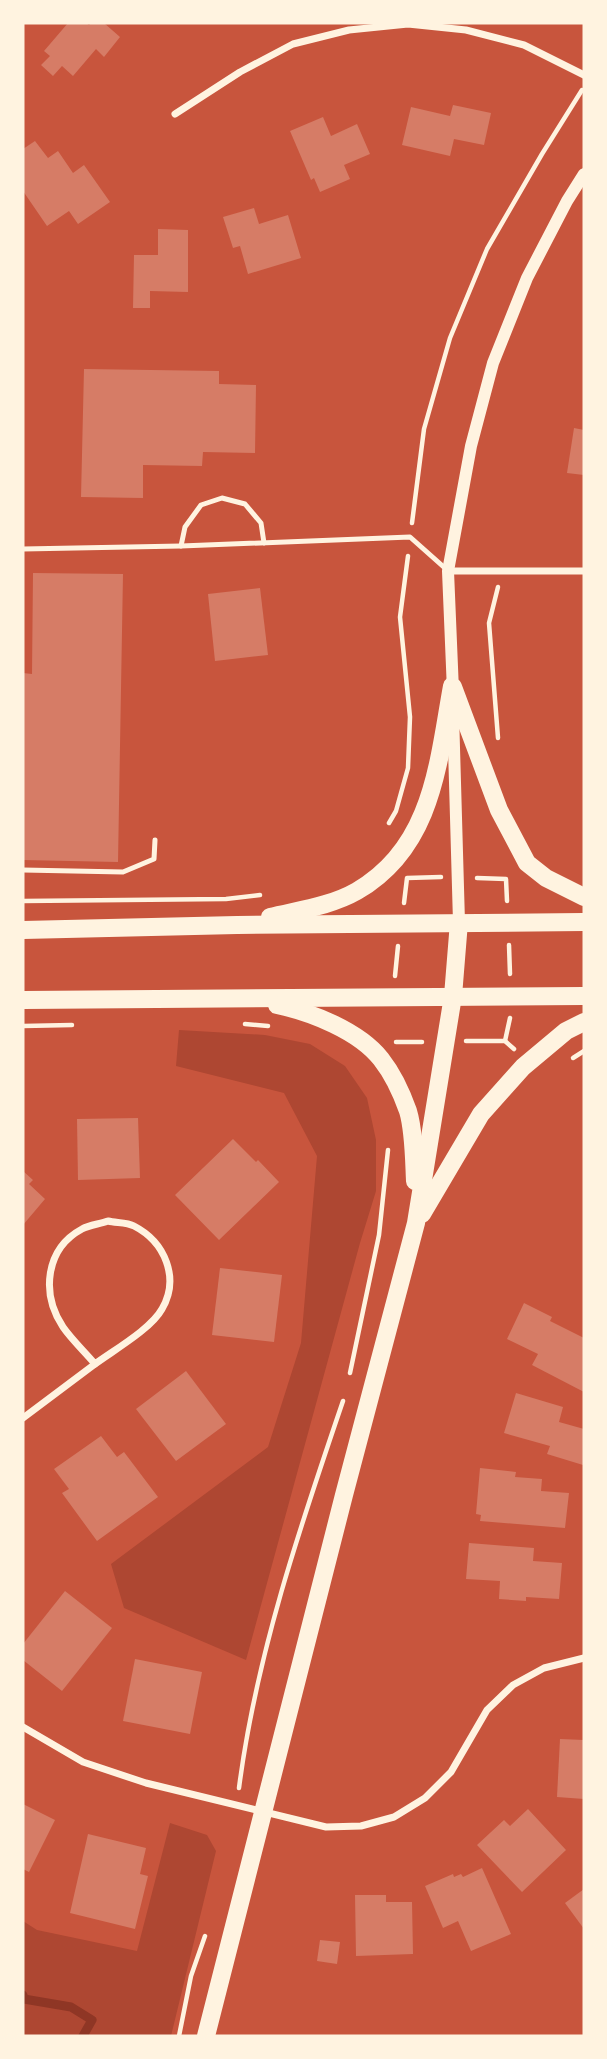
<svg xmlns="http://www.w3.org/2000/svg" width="607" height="2059" viewBox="0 0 607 2059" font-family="'Source Sans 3',sans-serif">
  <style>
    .green { fill: #ae4732 }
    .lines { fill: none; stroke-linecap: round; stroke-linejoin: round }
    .stream { stroke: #8f3625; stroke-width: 9 }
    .building { fill: #d67c66 }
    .path { stroke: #fff3e0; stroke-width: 4.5 }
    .service { stroke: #fff3e0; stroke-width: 5 }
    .minor { stroke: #fff3e0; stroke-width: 7 }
    .tertiary { stroke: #fff3e0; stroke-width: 12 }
    .primary { stroke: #fff3e0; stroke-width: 18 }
  </style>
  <rect width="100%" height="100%" fill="#c8553d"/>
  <g class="green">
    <polygon points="179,1030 265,1035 310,1044 345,1066 367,1098 376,1140 376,1191 360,1243 246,1660 124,1608 111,1564 268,1447 301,1343 317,1156 284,1093 176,1066"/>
    <polygon points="170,1823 207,1835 216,1851 171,2036 23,2036 23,1921 37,1930 137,1951"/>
  </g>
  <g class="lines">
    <polyline class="stream" points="23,1995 24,1999 71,2007 92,2020 83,2036"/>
  </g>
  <g class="building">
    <polygon points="68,23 86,23 89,25 91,23 104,23 120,37 104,57 96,49 73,76 62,66 53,76 41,65 50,56 44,51"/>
    <polygon points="453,105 491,113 484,145 454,139 450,156 402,145 411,107 450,116"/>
    <polygon points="323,117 331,136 357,124 370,154 344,165 350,179 320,192 314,178 311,180 290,131"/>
    <polygon points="35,141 48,158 58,151 73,173 84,165 110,202 78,224 69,211 47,226 23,191 23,149"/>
    <polygon points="254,208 259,224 288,215 301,258 248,274 240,246 233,248 223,217"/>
    <polygon points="158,229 188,230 188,292 150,291 150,308 133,308 134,255 158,255"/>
    <polygon points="84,369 219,371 219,384 256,385 255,453 203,452 202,466 143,465 143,498 81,497"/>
    <polygon points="574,428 584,430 584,475 567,473"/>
    <polygon points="33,573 123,574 118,862 23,860 23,673 32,674"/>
    <polygon points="260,588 268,655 215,661 208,594"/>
    <polygon points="138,1118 140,1178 78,1180 77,1119"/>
    <polygon points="233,1139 256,1162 258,1160 279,1182 219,1240 175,1195"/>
    <polygon points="23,1171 33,1180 29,1184 45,1199 23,1225"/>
    <polygon points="220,1268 282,1275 274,1342 212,1335"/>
    <polygon points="524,1303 552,1317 550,1321 584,1338 584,1392 532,1365 538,1354 507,1339"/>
    <polygon points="186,1371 226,1424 176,1461 136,1409"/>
    <polygon points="516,1393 563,1407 559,1422 584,1429 583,1465 547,1454 550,1446 504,1433"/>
    <polygon points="101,1436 117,1457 124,1452 158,1497 97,1541 62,1493 69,1489 54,1469"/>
    <polygon points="480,1468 516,1472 515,1477 542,1479 541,1491 569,1493 565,1528 480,1521 481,1515 476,1514"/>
    <polygon points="469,1543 534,1548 533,1561 562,1563 559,1599 526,1597 526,1601 499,1599 500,1581 466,1579"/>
    <polygon points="65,1591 112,1628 62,1691 23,1660 23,1644"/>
    <polygon points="135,1659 202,1672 190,1734 123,1721"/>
    <polygon points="560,1739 584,1740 584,1799 557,1797"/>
    <polygon points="23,1804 55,1820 29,1872 23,1869"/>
    <polygon points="528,1809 566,1850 522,1892 477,1845 504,1820 510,1826"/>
    <polygon points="88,1834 146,1848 140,1874 148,1876 135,1929 70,1913"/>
    <polygon points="482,1868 511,1934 471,1951 458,1921 443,1928 425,1886 453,1874 454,1877 461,1874 463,1877"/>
    <polygon points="584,1889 584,1929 565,1903"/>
    <polygon points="355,1895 386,1895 386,1902 412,1902 413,1954 356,1956"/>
    <polygon points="320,1940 340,1942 337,1964 317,1961"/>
  </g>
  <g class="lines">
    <g class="path">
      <polyline points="412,523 424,429 450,338 487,249 542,154 582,90"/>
      <polyline points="498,587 489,623 498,738"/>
      <polyline points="389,823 396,811 408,768 410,717 400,617 408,556"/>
      <polyline points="477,878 506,879 507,901"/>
      <polyline points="23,901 226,899 260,895"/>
      <polyline points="404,903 407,878 441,877"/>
      <polyline points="509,945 510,974"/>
      <polyline points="395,976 398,946"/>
      <polyline points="245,1024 268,1026"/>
      <polyline points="23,1026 72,1025"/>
      <polyline points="466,1041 505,1041 514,1049"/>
      <polyline points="505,1041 510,1018"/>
      <polyline points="396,1042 422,1042"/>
      <polyline points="573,1058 584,1051"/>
      <polyline points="350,1373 379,1235 388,1150"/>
      <path d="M239,1788c17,-132 61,-261 104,-387"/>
      <polyline points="179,2036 191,1976 205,1936"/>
    </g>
    <g class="service">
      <polyline points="181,546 185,527 201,505 222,498 245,504 261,523 264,543"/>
      <polyline points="23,549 181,546 410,537 446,569"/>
      <polyline points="23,870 123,872 154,859 155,840"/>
    </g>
    <g class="minor">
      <polyline points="175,114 240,72 293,44 349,30 408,24 466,30 524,45 584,75"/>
      <polyline points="448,571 584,571"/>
      <path d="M108,1221c8,2 19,1 26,5 31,16 46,52 28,83 -11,20 -48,41 -67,55 -10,-12 -23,-24 -32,-37 -22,-33 -18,-78 19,-98 7,-4 18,-5 26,-8z"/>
      <polyline points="23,1418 95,1364"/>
      <polyline points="23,1727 83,1762 146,1783 326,1827 361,1826 394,1817 425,1798 451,1772 487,1710 513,1685 544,1668 584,1658"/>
    </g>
    <g class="tertiary">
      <polyline points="453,691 448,571 471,446 493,363 527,278 567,201 584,174"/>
      <polyline points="453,713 459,922"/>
    </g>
    <g class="primary">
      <polyline points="453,687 499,810 527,863 546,878 584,897"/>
      <path d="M270,917c29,-7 61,-11 87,-26 76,-44 81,-128 95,-205"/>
      <polyline points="23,930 237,925 584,922"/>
      <polyline points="23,1000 584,996"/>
      <path d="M277,1005c34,7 82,26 104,54 11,14 21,35 27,52 6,20 6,49 7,70"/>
      <polyline points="422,1214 481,1114 523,1067 566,1031 584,1022"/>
      <polyline points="206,2036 344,1495 416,1223 453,996 459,922"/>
    </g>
  </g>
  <rect width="607" height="2059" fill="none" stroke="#fff3e0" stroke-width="49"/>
</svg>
